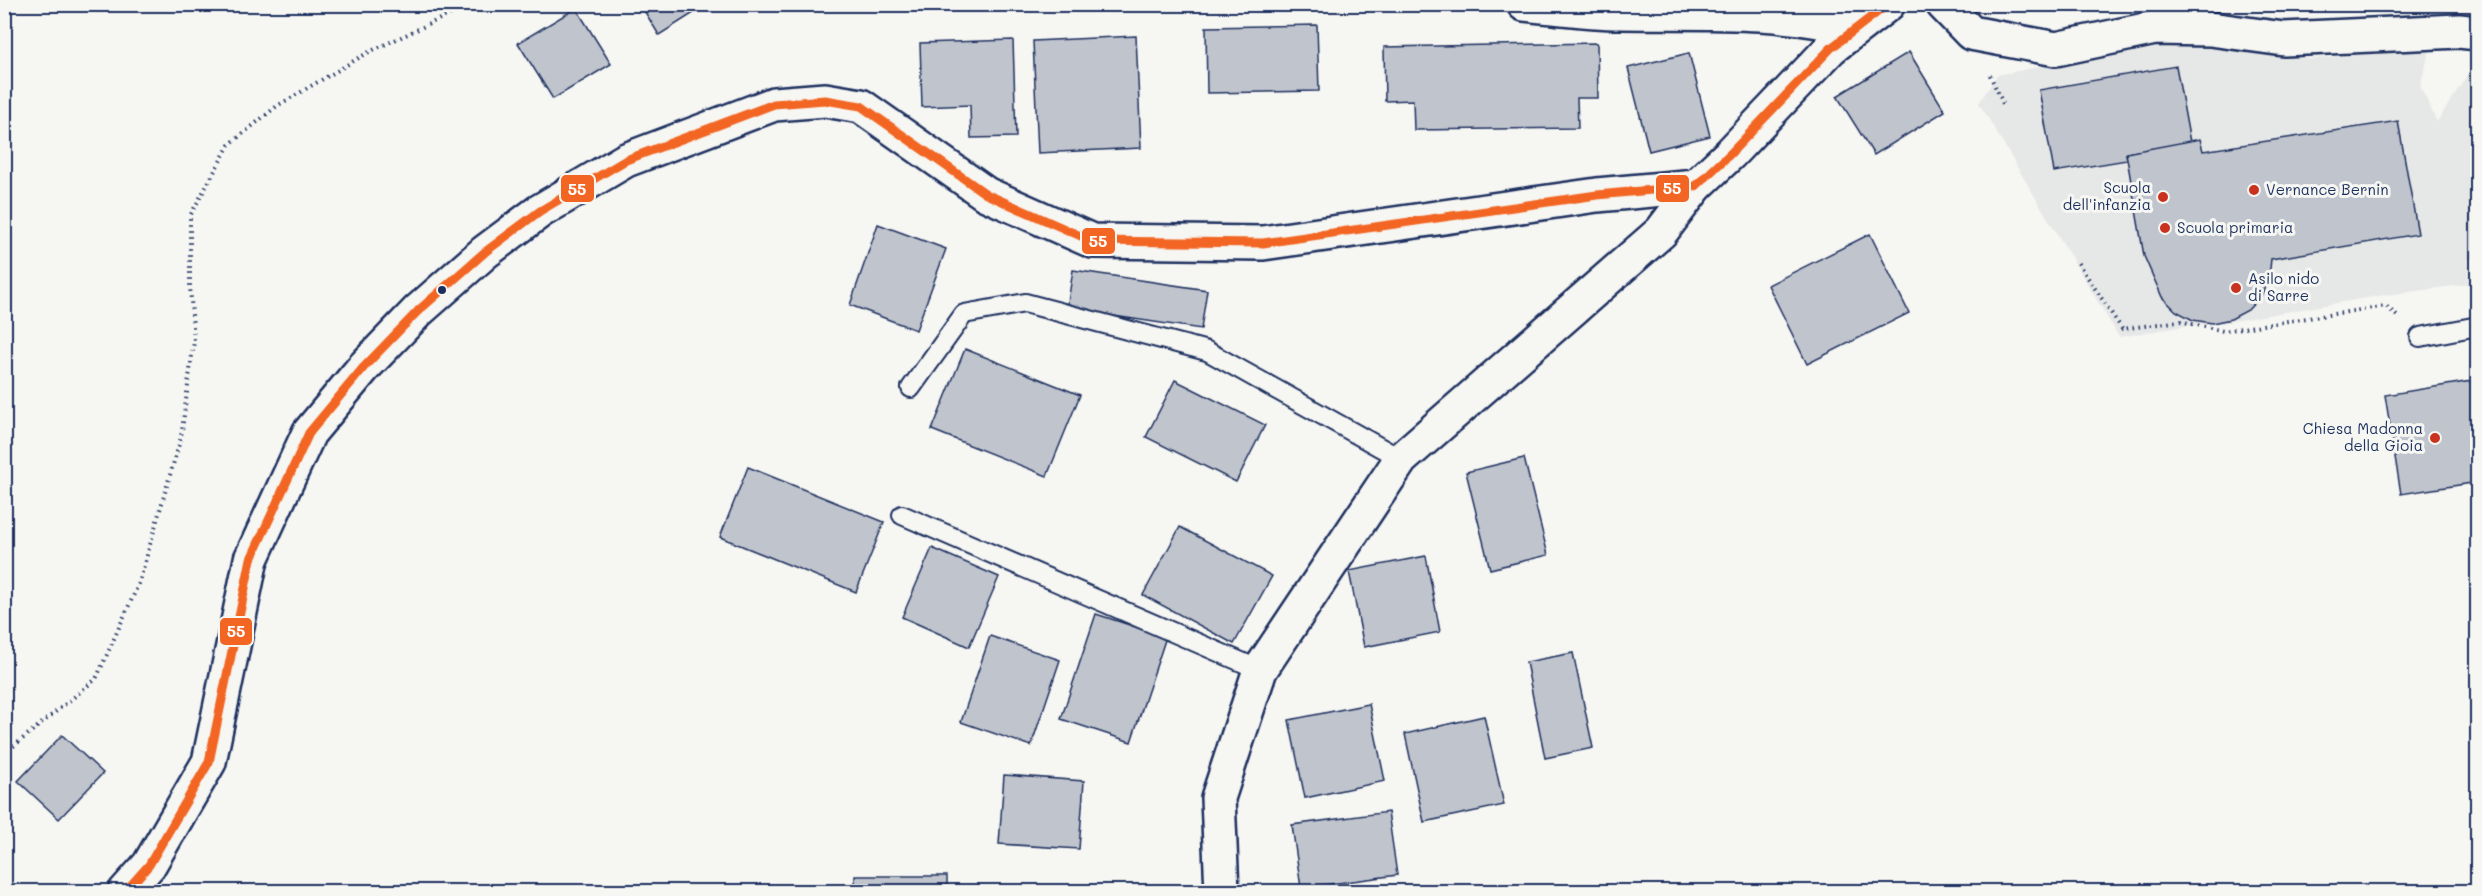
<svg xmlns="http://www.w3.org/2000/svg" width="2482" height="896" viewBox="0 0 2482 896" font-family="Mali,sans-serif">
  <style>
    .built { fill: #e6e7e7 }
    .building { fill: #c0c4cd; stroke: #1b2f5e; stroke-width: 1.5 }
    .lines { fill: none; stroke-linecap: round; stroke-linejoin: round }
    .lane-casing { stroke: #1b2f5e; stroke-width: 22 }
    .street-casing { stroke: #1b2f5e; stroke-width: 38 }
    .secondary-casing { stroke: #1b2f5e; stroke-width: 38 }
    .path { stroke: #1b2f5e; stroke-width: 4; stroke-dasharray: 1.5 4.5; stroke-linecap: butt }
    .lane { stroke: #f6f6f2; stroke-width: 18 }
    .street { stroke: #f6f6f2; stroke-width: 33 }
    .secondary { stroke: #f6f6f2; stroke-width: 33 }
    .bus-1-casing { stroke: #f6f6f2; stroke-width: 14 }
    .bus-1 { stroke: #f26522; stroke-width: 9 }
    .poi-dot { fill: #c8321e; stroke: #f6f6f2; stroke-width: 2 }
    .bus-dot { fill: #1b2f5e; stroke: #f6f6f2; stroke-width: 2 }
    .labels { text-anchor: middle; stroke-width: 6; stroke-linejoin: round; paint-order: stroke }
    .poi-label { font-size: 15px; fill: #1b2f5e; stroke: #f6f6f2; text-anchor: start }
    .line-badge { stroke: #f6f6f2; stroke-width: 2 }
    .badge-label { font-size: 16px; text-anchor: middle; font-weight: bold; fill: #fff }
  </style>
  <rect width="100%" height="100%" fill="#f6f6f2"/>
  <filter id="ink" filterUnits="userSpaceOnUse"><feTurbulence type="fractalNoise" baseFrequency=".0167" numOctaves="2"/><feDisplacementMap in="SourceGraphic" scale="12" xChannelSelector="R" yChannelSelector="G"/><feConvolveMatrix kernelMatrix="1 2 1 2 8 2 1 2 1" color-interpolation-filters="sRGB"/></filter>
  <g filter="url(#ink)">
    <polygon class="built" points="2162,43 2309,59 2430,49 2420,86 2437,122 2473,66 2477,64 2478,258 2467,260 2469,284 2378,296 2221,323 2191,325 2119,337 1979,103 1997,75"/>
    <g class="building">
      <polygon points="640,4 708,4 659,35"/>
      <polygon points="576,8 611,64 553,99 518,43"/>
      <polygon points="1317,25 1319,91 1207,93 1206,27"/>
      <polygon points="1136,36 1141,148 1038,153 1033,41"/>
      <polygon points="1013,40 1016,137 971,138 970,105 922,107 920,43"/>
      <polygon points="1597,43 1598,98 1577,98 1578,128 1414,130 1413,100 1385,101 1384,47"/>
      <polygon points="1909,52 1945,111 1874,155 1837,96"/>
      <polygon points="1689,53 1710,136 1649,151 1628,68"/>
      <polygon points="2176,66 2190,142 2126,153 2127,160 2054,172 2039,90"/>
      <polygon points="2398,121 2418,234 2271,259 2269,278 2261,296 2248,310 2231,319 2212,323 2193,320 2176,311 2162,297 2144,256 2126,153 2200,139 2203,151"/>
      <polygon points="878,224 946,249 916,330 850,305"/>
      <polygon points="1870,234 1909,313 1807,364 1768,285"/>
      <polygon points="1073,270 1207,290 1201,329 1067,309"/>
      <polygon points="965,349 1080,395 1047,476 932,430"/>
      <polygon points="1175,380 1265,425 1236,482 1146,437"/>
      <polygon points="2478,380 2478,482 2401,494 2385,395"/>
      <polygon points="1524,458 1548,555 1490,569 1466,472"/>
      <polygon points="748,467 884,522 856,592 720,537"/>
      <polygon points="1180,527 1272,576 1234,644 1143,595"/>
      <polygon points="932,548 999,577 969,647 902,617"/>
      <polygon points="1426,556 1440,632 1364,647 1349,571"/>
      <polygon points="1096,614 1166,637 1131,742 1061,719"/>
      <polygon points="990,636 1060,660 1031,746 961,722"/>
      <polygon points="1573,653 1593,748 1545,758 1526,662"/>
      <polygon points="1369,704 1385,781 1305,798 1289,720"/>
      <polygon points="1484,716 1504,805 1424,822 1405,734"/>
      <polygon points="62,735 103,773 59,819 18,781"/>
      <polygon points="1004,775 1084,781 1079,849 999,844"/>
      <polygon points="1388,812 1397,875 1301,888 1292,825"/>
      <rect x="855" y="876" width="92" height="16"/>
    </g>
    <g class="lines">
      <g class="lane-casing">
        <g id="lane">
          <polyline points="2420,337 2478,326"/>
          <polyline points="911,388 964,314 1025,303 1207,351 1401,459"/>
          <polyline points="902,515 1260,670"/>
        </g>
      </g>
      <g class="street-casing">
        <g id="street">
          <path d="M1524,4c32,3 64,8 96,8 76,1 161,-4 234,17"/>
          <polyline points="1943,4 1971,33 2056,49 2155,28 2210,29 2284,39 2459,31 2478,33"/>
          <polyline points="1222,892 1218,798 1260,670 1401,459 1661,232 1696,186"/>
        </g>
      </g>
      <g class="secondary-casing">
        <polyline id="secondary" points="125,892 149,865 209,762 251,559 309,433 364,367 418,311 485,252 540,211 626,160 774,104 825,100 861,106 986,194 1092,241 1263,243 1597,195 1696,186 1730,154 1831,48 1888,4"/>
      </g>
      <g class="path">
        <polyline points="1990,75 2003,104"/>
        <polyline points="2078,263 2122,329 2180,321 2223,331 2386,306 2398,317"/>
        <polyline points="4,754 96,679 139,583 181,437 194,341 190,286 190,216 229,145 277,106 369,52 472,4"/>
      </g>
      <use href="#lane" class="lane"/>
      <use href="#street" class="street"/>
      <use href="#secondary" class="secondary"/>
      <g class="bus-1-casing">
        <polyline id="bus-1" points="125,892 149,865 209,762 251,559 309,433 364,367 418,311 485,252 540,211 626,160 774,104 825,100 861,106 986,194 1092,241 1263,243 1597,195 1696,186 1730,154 1831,48 1888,4"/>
      </g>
      <use href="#bus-1" class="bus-1"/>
    </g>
  </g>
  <g class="poi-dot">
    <circle cx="2254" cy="190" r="6"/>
    <circle cx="2163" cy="197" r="6"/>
    <circle cx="2165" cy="228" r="6"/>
    <circle cx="2236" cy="288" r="6"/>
    <circle cx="2435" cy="438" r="6"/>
  </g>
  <circle class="bus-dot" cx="442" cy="290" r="5"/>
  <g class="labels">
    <g class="poi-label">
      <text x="2151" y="193" text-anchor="end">Scuola<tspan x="2151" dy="17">dell'infanzia</tspan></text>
      <text x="2266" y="195">Vernance Bernin</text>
      <text x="2177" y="233">Scuola primaria</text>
      <text x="2248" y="284">Asilo nido<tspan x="2248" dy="17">di Sarre</tspan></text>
      <text x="2423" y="434" text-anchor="end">Chiesa Madonna<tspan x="2423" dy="17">della Gioia</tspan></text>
    </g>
  </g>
  <g class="line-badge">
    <rect x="1655" y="174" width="35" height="29" rx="6" fill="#f26522"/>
    <rect x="560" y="174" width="35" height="29" rx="6" fill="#f26522"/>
    <rect x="1081" y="227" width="35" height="28" rx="6" fill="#f26522"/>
    <rect x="219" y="617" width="34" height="29" rx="6" fill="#f26522"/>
  </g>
  <g class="badge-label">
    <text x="1672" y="194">55</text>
    <text x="577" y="195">55</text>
    <text x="1098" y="247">55</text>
    <text x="236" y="637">55</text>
  </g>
  <rect width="2482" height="896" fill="none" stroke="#f6f6f2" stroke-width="24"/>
  <rect x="12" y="12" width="2458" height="872" fill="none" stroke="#1b2f5e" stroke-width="2" filter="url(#ink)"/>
</svg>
